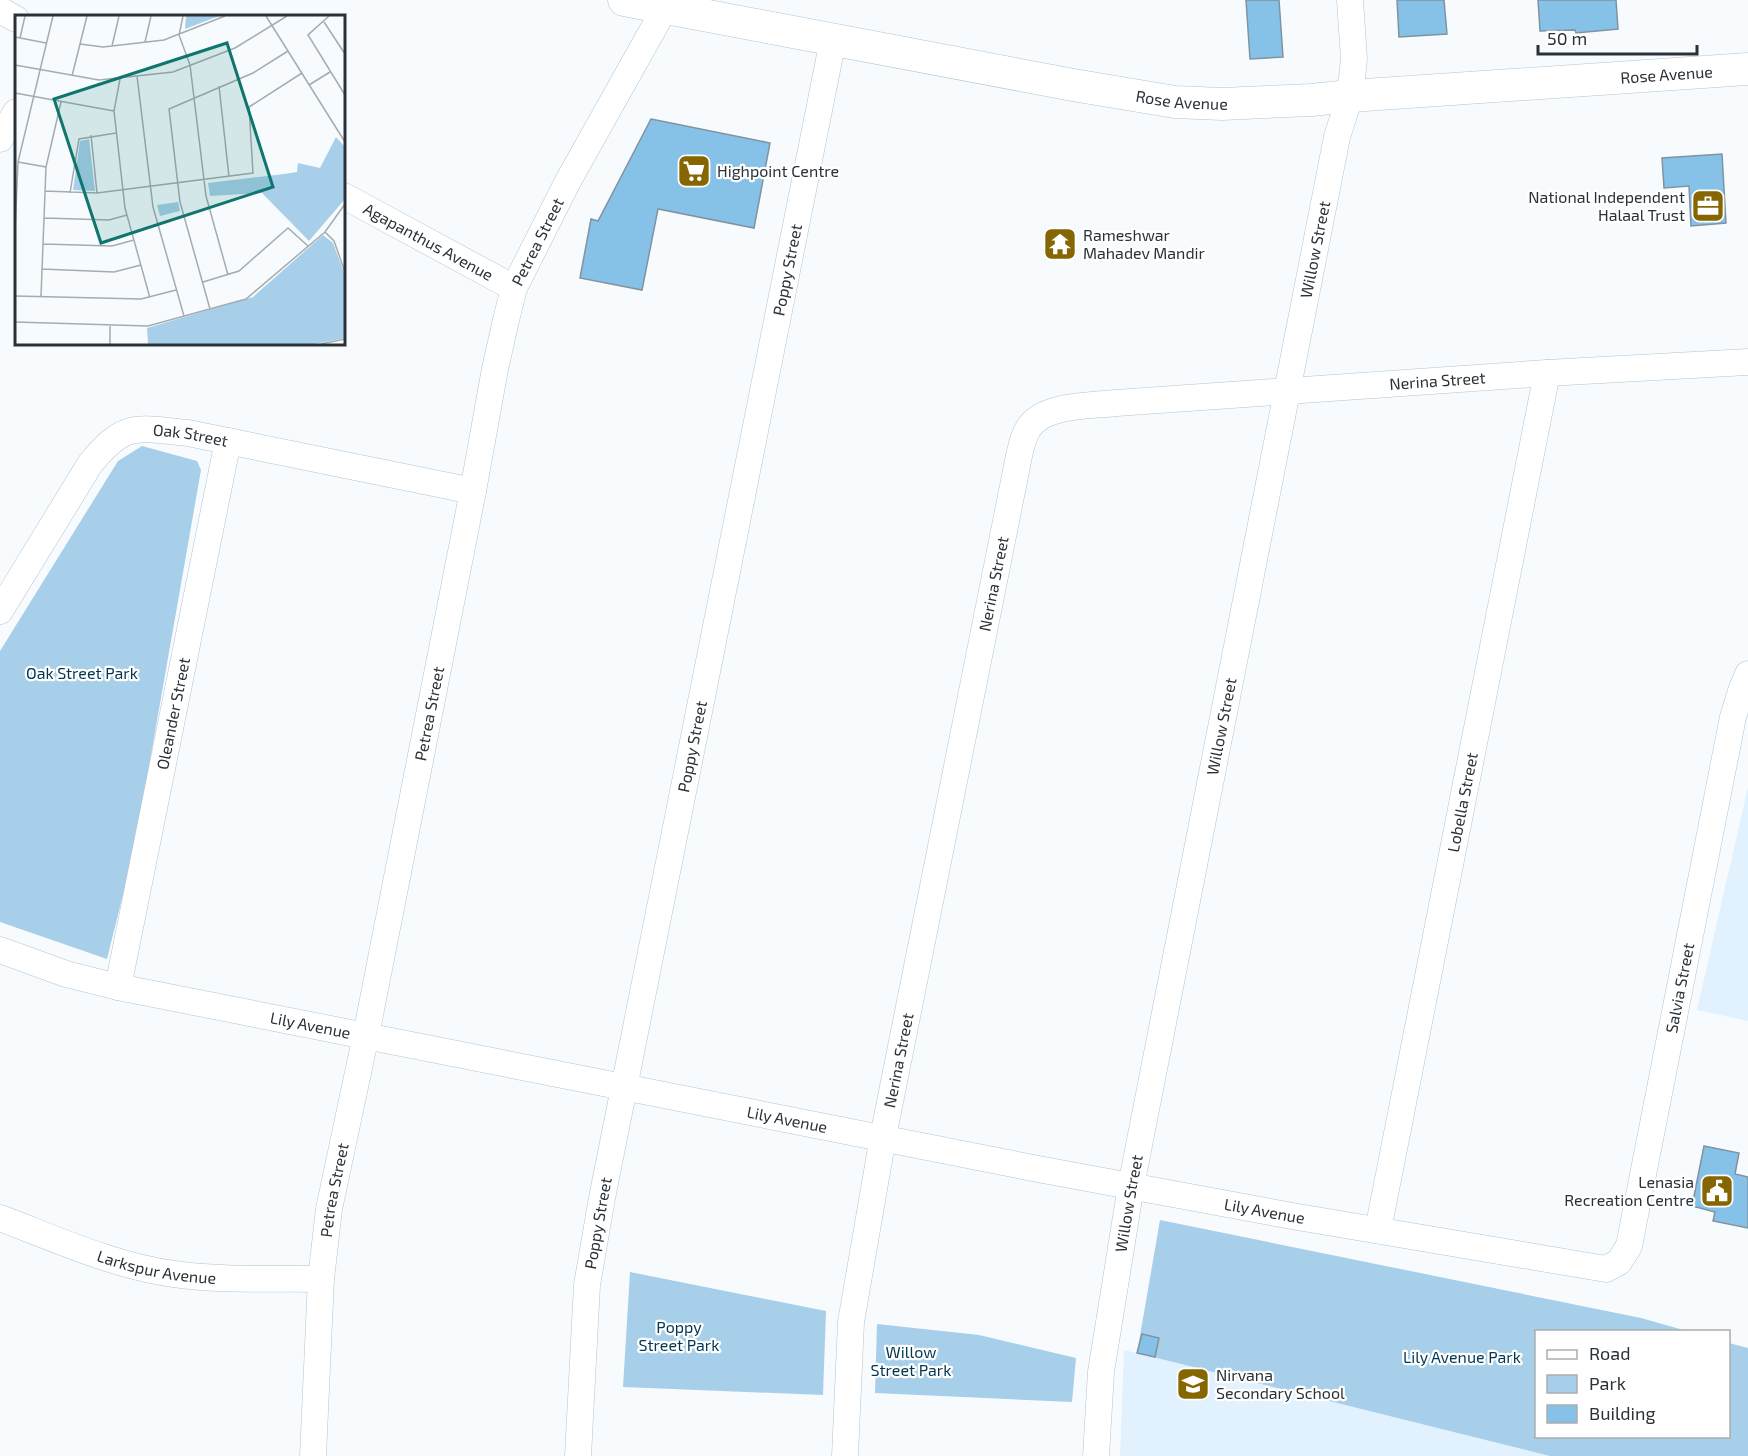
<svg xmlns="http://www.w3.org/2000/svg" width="1748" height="1456" viewBox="0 0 1748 1456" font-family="'Exo 2',sans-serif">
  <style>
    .built { fill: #e1f1fd }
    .green { fill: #a7cfe9 }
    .building { fill: #86c2e8; stroke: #8093a0; stroke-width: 1.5 }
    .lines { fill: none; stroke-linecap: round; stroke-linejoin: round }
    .minor-casing { stroke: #b1c5d2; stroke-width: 27 }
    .tertiary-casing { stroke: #b1c5d2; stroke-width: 33 }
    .minor { stroke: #fff; stroke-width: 26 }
    .tertiary { stroke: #fff; stroke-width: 32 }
    .labels { text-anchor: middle; stroke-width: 4.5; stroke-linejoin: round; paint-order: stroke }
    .street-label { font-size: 16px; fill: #2a3238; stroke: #fff }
    .poi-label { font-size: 16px; fill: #2a3238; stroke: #fff; text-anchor: start }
    .park-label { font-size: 16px; fill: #033751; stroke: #fff }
    .inset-road { fill: none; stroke: #a5abaf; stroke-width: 1.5 }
    .view { fill: #0f766e; fill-opacity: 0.15; stroke: #0f766e; stroke-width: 3 }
    .inset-edge { fill: none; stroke: #2a3238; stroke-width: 3 }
  </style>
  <rect width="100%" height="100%" fill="#f7fbfe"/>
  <g class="built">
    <polygon points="1748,787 1748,1021 1697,1010"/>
    <polygon points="1124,1350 1550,1456 1120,1456"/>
  </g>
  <g class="green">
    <polygon points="142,446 197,461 201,470 135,846 107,959 0,922 0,651 118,461"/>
    <polygon points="1160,1220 1641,1318 1687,1331 1536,1332 1536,1436 1728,1436 1729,1343 1748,1348 1748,1456 1550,1456 1137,1353"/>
    <polygon points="630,1272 826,1311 823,1395 623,1387"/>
    <polygon points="877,1324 979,1335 1076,1358 1072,1402 875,1393"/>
  </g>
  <g class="building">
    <polygon points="1246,0 1279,0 1283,57 1250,59"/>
    <polygon points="1397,0 1444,0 1447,34 1399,37"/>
    <polygon points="1538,0 1616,0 1618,29 1576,33 1575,30 1540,31"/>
    <polygon points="651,119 770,143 754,228 658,209 642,290 580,278 591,219 598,221"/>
    <polygon points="1722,154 1726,223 1691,226 1689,186 1664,188 1662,158"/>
    <polygon points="1704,1146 1739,1153 1735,1174 1748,1177 1748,1228 1713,1221 1715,1212 1692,1206"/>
    <polygon points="1142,1334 1159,1338 1155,1357 1137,1353"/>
  </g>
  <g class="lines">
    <g class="minor-casing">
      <g id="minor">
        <polyline points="0,10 16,19"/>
        <polyline points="0,139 16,112"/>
        <path id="s1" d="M344,196l170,92"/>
        <path id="s2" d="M0,611l90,-147c35,-43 46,-36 98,-31l285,58"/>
        <path id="s3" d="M0,950l66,24 52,13 920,182 254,47 314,53 13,-7 10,-16 104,-529 9,-29 6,-14"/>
        <path id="s4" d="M118,987l110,-546"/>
        <path id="s5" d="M0,1218c56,21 114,48 174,56 48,7 98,4 147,5"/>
        <path id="s6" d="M1378,1230l169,-857"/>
        <path id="s7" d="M313,1456l8,-177 8,-70 37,-174 107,-544 22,-122 11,-49 8,-32 54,-107 97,-173"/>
        <path id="s8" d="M578,1456l9,-171 15,-87 231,-1158"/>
        <path id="s9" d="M845,1456l6,-134 32,-185 136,-681c2,-9 4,-19 9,-27 15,-25 62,-23 88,-26l431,-30 201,-11"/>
        <path id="s10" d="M1096,1456l5,-84 30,-186 206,-1049 13,-41 4,-37 -4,-59"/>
      </g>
    </g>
    <g class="tertiary-casing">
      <g id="tertiary">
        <path id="s11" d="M624,0l449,85 102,17 47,2 89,-4 39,-4 398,-27"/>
      </g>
    </g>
    <use href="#minor" class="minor"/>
    <use href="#tertiary" class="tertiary"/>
  </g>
  <defs>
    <g id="supermarket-square" transform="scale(1.725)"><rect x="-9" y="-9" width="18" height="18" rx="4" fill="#856600" stroke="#fff"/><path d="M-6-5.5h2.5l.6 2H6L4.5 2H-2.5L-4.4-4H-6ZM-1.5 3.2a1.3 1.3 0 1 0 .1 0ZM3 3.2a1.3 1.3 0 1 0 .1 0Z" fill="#fff"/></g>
    <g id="office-square" transform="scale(1.725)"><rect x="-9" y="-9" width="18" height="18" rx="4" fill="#856600" stroke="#fff"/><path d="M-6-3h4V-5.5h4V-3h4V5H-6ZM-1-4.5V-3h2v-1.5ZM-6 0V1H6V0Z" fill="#fff"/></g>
    <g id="temple-square" transform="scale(1.725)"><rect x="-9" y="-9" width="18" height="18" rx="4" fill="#856600" stroke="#fff"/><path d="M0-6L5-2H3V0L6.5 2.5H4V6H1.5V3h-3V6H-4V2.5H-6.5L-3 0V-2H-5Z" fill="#fff"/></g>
    <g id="civic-square" transform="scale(1.725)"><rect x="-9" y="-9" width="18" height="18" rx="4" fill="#856600" stroke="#fff"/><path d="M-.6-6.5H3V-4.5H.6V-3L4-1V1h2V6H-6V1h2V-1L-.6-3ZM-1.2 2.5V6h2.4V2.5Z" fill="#fff"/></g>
    <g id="school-square" transform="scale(1.725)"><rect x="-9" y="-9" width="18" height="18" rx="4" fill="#856600" stroke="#fff"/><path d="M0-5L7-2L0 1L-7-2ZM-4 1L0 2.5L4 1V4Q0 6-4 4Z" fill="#fff"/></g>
  </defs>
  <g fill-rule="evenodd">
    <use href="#supermarket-square" x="694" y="171"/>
    <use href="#office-square" x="1708" y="206"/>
    <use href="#temple-square" x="1060" y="244"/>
    <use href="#civic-square" x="1717" y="1191"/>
    <use href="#school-square" x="1193" y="1384"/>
  </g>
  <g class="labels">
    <g class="street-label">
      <text dy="6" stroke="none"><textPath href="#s11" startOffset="1053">Rose Avenue</textPath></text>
      <text dy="6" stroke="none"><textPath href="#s11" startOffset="567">Rose Avenue</textPath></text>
      <text dy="6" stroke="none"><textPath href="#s1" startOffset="96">Agapanthus Avenue</textPath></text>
      <text dy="6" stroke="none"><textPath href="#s7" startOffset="1239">Petrea Street</textPath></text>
      <text dy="6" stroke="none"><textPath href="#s10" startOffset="1227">Willow Street</textPath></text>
      <text dy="6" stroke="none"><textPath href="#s8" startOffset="1206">Poppy Street</textPath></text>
      <text dy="6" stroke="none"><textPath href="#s9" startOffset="1462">Nerina Street</textPath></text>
      <text dy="6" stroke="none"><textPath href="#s2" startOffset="286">Oak Street</textPath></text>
      <text dy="6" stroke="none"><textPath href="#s9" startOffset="886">Nerina Street</textPath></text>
      <text dy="6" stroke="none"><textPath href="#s4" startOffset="279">Oleander Street</textPath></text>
      <text dy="6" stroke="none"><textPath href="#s7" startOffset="753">Petrea Street</textPath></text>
      <text dy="6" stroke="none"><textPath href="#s10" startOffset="741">Willow Street</textPath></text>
      <text dy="6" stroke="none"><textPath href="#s8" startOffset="720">Poppy Street</textPath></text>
      <text dy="6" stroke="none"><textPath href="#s6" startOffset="436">Lobella Street</textPath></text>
      <text dy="6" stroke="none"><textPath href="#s3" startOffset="1935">Salvia Street</textPath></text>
      <text dy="6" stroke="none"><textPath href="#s3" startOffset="320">Lily Avenue</textPath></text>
      <text dy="6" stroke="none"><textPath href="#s9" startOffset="400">Nerina Street</textPath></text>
      <text dy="6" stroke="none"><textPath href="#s3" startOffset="806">Lily Avenue</textPath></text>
      <text dy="6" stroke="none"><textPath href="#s7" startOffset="267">Petrea Street</textPath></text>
      <text dy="6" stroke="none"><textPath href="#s10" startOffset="255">Willow Street</textPath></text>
      <text dy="6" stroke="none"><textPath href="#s3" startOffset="1292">Lily Avenue</textPath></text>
      <text dy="6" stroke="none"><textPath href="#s8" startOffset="234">Poppy Street</textPath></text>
      <text dy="6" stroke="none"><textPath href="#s5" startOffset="165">Larkspur Avenue</textPath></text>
    </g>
    <g class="poi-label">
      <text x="717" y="177">Highpoint Centre</text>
      <text x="1685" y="203" text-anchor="end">National Independent<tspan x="1685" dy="18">Halaal Trust</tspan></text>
      <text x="1083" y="241">Rameshwar<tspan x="1083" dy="18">Mahadev Mandir</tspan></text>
      <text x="1694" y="1188" text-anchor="end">Lenasia<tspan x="1694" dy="18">Recreation Centre</tspan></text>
      <text x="1216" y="1381">Nirvana<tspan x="1216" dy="18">Secondary School</tspan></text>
    </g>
    <g class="park-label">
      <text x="82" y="679">Oak Street Park</text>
      <text x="679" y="1333">Poppy<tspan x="679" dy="18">Street Park</tspan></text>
      <text x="911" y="1358">Willow<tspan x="911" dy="18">Street Park</tspan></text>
      <text x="1462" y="1363">Lily Avenue Park</text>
    </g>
  </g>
  <g transform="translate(15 15)">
    <rect width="330" height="330" fill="#f7fbfe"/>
    <path d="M171,1h33l-34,13zM321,122l9,10v52l-36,42 -47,-48 -52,3 -2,-13 76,-9 13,-2 1,-9 22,5zM74,124l6,52 -22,-1 7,-49zM163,187l2,9 -20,5 -3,-11zM308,220l10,8 12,32v63l-30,6h-167l-1,-16 106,-31z" fill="#a7cfe9"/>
    <path class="inset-road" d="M168,1l-4,19 11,30 16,131 22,79M251,1l79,126M314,1l-21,19 37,60M309,7l21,32M0,22l31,6M5,23l5,-22M130,27l6,-26M65,29l23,3 61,-7 61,-24M97,31l7,-30M0,50l84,15 74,-8 62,-24 52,-32M57,61l15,-60M122,61l16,131 31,109M105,64l-6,32 11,97 25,90M294,70l21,-13M204,71l10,91M0,78l99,18M76,120l6,58M3,147l28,5M30,176l52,2 156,-20 -4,-66 53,-34M55,178l9,-54 37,-6M29,203l65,2 18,-5M0,216l3,-69 35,-146M310,217l9,9 11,31M28,229l69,2 22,-6M27,254l72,3 27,-7M188,267l36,-11 49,-43 20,18M0,281l126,3 35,-9M26,281l5,-129 15,-65M195,294l-30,-107 -11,-93 84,-36 35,-22M0,307l133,4 98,-27 79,-67 20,-28M95,329v-19M306,329l24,-5"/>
    <path class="view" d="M212,28l46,144 -172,56 -47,-144z"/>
    <rect width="330" height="330" class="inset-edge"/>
  </g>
  <rect x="1535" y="1330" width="195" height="108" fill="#ffffff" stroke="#aaadaf" stroke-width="1.5"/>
  <rect x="1547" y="1350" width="30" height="9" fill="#ffffff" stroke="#aaadaf" stroke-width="1.5"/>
  <text x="1589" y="1360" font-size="18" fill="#2a3238">Road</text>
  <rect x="1547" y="1375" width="30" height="18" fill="#a7cfe9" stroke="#aaadaf" stroke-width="1.5"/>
  <text x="1589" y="1390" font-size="18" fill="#2a3238">Park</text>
  <rect x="1547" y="1405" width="30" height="18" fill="#86c2e8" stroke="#aaadaf" stroke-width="1.5"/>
  <text x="1589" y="1420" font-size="18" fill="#2a3238">Building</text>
  <path d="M1538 45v9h159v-9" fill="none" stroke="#2a3238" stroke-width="3"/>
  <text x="1547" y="45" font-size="18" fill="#2a3238" stroke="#ffffff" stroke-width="4.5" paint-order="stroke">50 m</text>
</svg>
